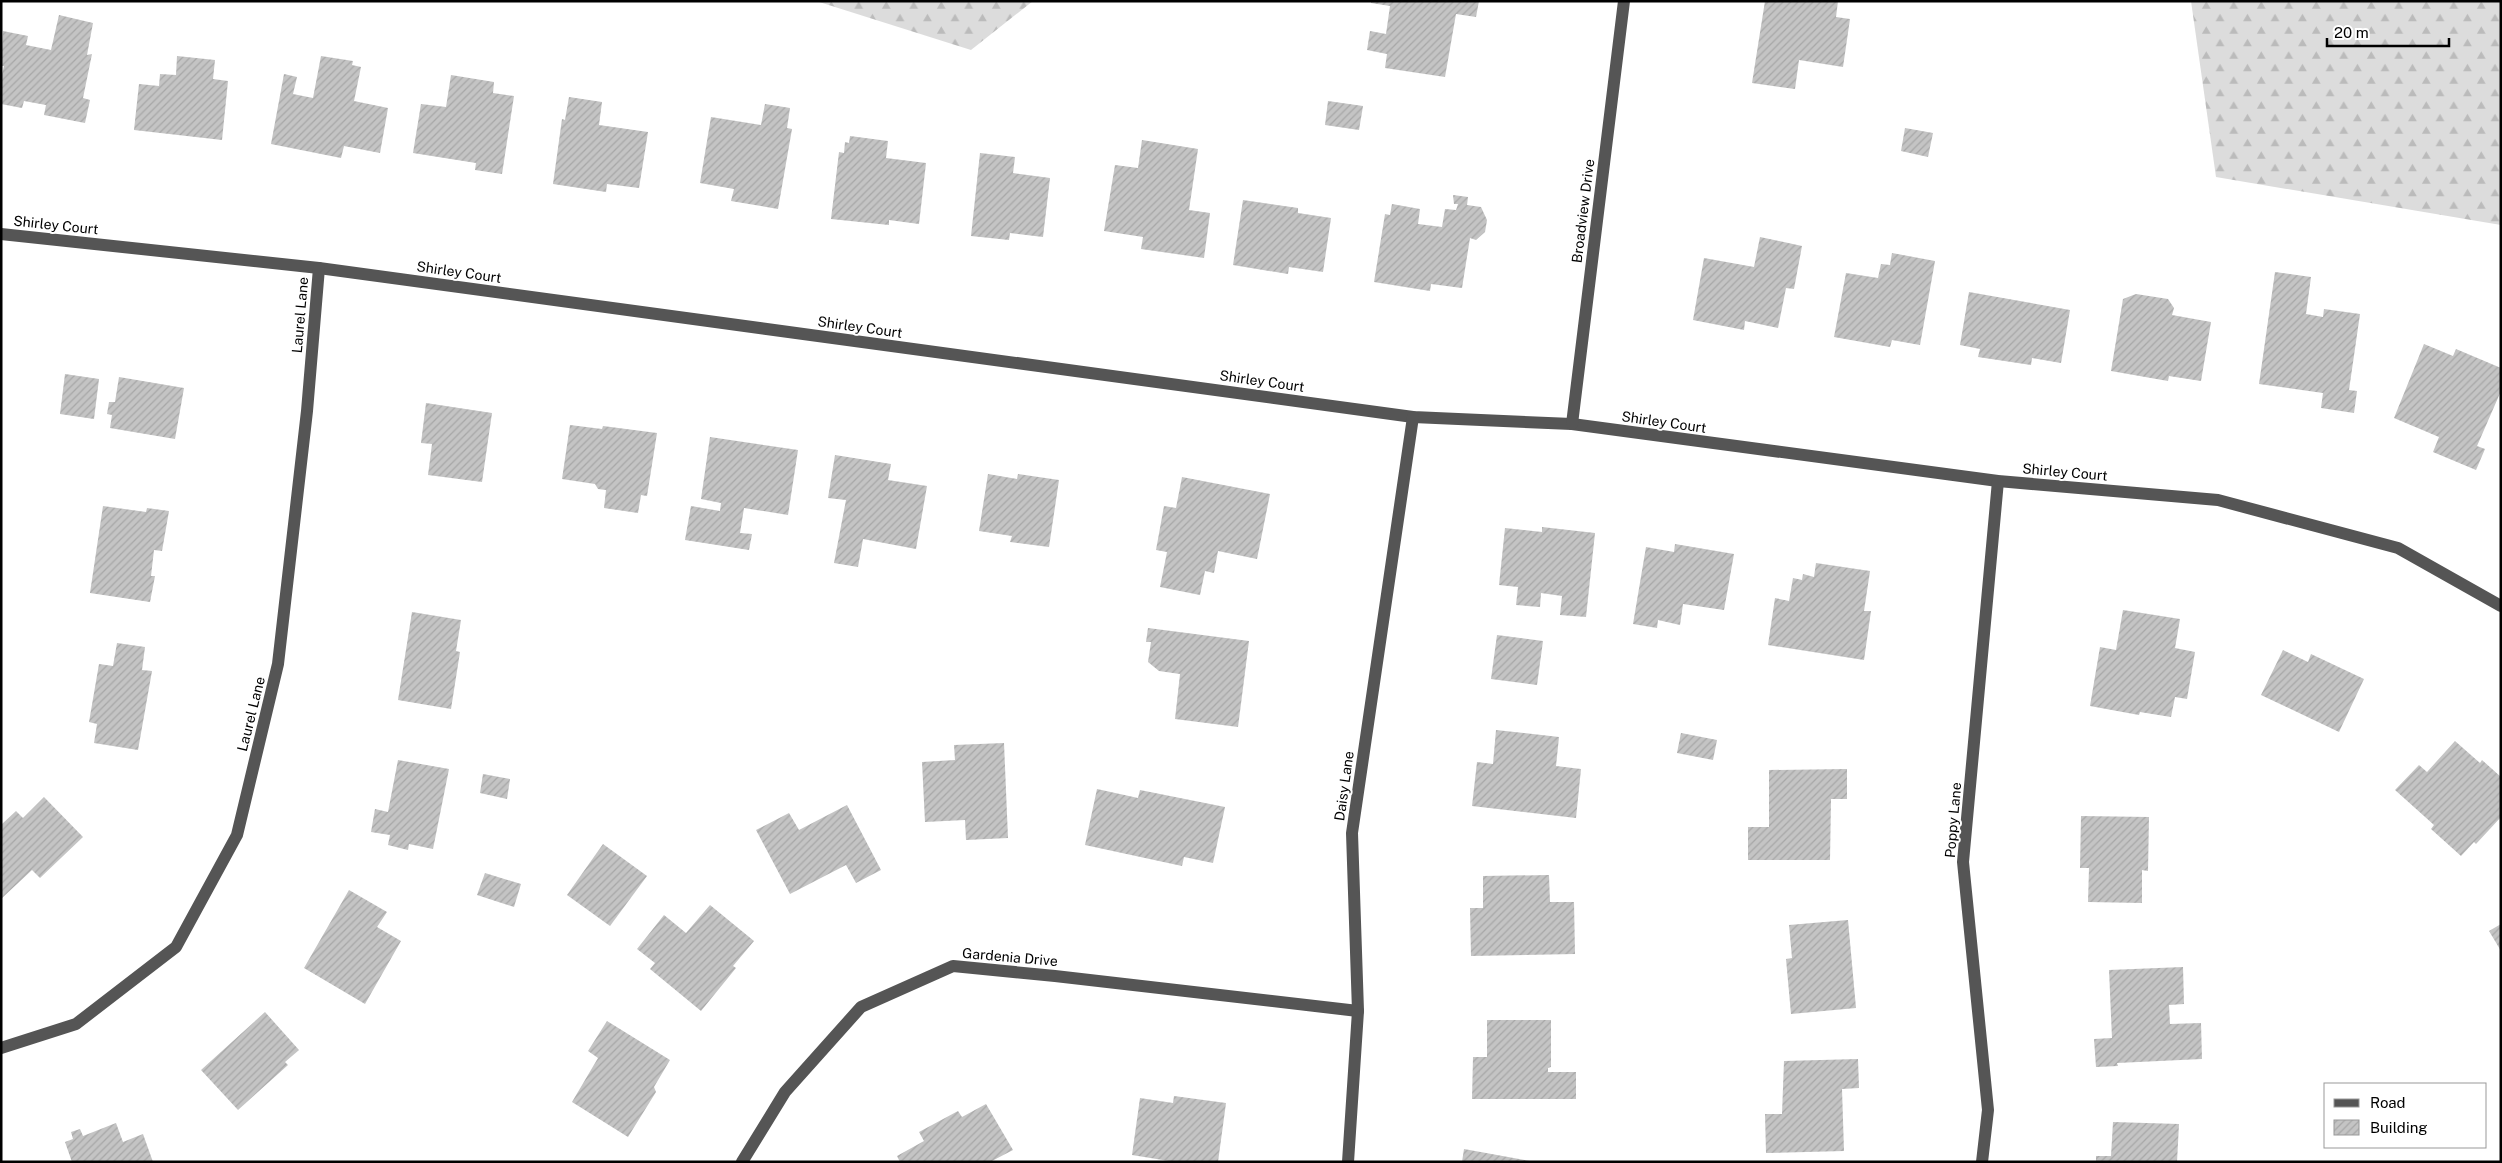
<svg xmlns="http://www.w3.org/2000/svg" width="2502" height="1163" viewBox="0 0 2502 1163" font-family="'Public Sans',sans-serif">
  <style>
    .forest { fill: url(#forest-firs) }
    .building { fill: url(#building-hatch) }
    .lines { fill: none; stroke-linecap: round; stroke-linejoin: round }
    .minor { stroke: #555; stroke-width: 12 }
    .labels { text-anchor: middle; stroke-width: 4; stroke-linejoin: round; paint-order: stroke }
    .street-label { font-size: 14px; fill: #000; stroke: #fff }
  </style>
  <defs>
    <pattern id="forest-firs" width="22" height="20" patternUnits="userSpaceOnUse" patternTransform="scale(1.25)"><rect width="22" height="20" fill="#dcdcdc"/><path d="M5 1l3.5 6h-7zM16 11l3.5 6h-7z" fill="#bbb"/></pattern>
    <pattern id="building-hatch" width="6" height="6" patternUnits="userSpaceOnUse" patternTransform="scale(1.25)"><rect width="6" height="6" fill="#c4c4c4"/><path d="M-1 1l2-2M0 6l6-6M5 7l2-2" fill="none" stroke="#a7a7a7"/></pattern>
  </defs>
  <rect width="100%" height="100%" fill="#fff"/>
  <g class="forest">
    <polygon points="816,1 1033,1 971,50"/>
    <polygon points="2191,1 2501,1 2501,225 2216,177"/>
  </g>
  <g class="building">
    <polygon points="1371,1 1479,1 1476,17 1456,14 1445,77 1385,68 1387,54 1367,50 1370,31 1386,34 1390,6 1371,3"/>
    <polygon points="1765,1 1838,1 1836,17 1850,19 1843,67 1799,60 1795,89 1752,83"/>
    <polygon points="59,15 93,23 87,55 92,54 83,98 90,100 85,123 44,115 46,105 24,101 22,108 1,104 1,79 4,66 1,66 3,31 28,36 26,45 51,50"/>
    <polygon points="177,56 215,60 213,79 228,81 222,140 134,130 139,84 159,86 160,74 176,75"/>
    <polygon points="321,56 353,61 352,65 361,67 354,101 388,108 380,153 344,146 341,158 271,144 284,74 297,77 293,94 313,98"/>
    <polygon points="451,75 494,82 493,93 514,96 502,174 475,170 476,163 413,153 421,104 446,107"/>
    <polygon points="569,97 602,102 599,125 648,132 639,188 607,184 606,192 553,184 562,119 565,120"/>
    <polygon points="1328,101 1363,106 1359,130 1325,125"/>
    <polygon points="765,104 790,108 787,128 792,129 778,209 731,201 734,189 700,183 711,117 761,125"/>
    <polygon points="1905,128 1933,133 1928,157 1901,151"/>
    <polygon points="850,136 888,141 886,158 926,163 919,224 889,220 889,225 831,219 839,152 844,153 845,142 849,143"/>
    <polygon points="1142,140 1198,149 1189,210 1210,213 1204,258 1141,249 1143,237 1104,231 1115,165 1138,168"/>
    <polygon points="980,153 1015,157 1013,173 1050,178 1043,237 1010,233 1009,240 971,236"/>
    <polygon points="1453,195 1468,197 1467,205 1481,207 1487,220 1485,232 1476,240 1470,238 1462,288 1431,284 1430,291 1374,282 1385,214 1390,215 1392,204 1420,209 1418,224 1442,227 1445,209 1456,210 1458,204 1454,204"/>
    <polygon points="1243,200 1298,208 1298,213 1331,218 1323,272 1289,267 1288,274 1233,265"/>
    <polygon points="1760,237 1802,246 1794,289 1786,288 1778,328 1745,321 1744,330 1693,320 1704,258 1754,267"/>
    <polygon points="1892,253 1935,261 1920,345 1892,340 1890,347 1834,337 1846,273 1878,278 1881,264 1890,265"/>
    <polygon points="2275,272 2311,277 2306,314 2323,317 2324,309 2360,314 2349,390 2357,391 2354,413 2321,408 2323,393 2259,384"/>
    <polygon points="1969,292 2070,310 2061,363 2032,358 2031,365 1978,357 1980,349 1960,345"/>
    <polygon points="2136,294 2168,299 2174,308 2172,315 2211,322 2201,381 2169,376 2168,381 2111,371 2123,299"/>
    <polygon points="2424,344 2453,356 2456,349 2501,368 2501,391 2477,446 2485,449 2476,470 2433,452 2439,437 2394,418"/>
    <polygon points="65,374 99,379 94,419 60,414"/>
    <polygon points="119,377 184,388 175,439 110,428 112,415 107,414 109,402 115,402"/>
    <polygon points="426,403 492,413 482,482 428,475 432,444 421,443"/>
    <polygon points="570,425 602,429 603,426 657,433 647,496 641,495 638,513 604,508 606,490 598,489 595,484 562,479"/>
    <polygon points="710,437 798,450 788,515 744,508 740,533 752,534 749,550 685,540 691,506 720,511 721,503 701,499"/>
    <polygon points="835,455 891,464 888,480 927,486 916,549 863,539 858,567 834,563 846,500 828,498"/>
    <polygon points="988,474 1017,479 1018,474 1059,480 1049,547 1010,542 1012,536 979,531"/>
    <polygon points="1182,477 1270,494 1257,559 1218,551 1214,573 1205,571 1200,595 1160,587 1167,552 1156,550 1164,506 1176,508"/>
    <polygon points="103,506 146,512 147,508 169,511 162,551 154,550 151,576 155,576 150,602 90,593"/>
    <polygon points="1542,527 1595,533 1586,617 1560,615 1562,596 1541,593 1540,607 1516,605 1518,587 1499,585 1505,528 1542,532"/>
    <polygon points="1675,544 1734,554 1724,610 1683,604 1680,625 1658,620 1657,628 1633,624 1646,547 1674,552"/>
    <polygon points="1816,563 1870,571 1864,611 1871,611 1864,660 1768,645 1775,598 1789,601 1793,578 1802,580 1803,574 1814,577"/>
    <polygon points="2123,610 2180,619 2175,648 2195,652 2187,699 2175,697 2171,717 2140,712 2139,715 2090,706 2100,647 2116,650"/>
    <polygon points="412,612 461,620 456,651 460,652 451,709 398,700"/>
    <polygon points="1148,628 1249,641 1238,727 1175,719 1180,674 1159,671 1148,662 1151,642 1146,642"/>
    <polygon points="1497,635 1543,641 1537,685 1491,679"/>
    <polygon points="117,643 145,647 142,670 152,671 138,750 94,743 97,724 89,722 99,664 113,666"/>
    <polygon points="2283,650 2308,662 2311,654 2364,679 2339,732 2261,695"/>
    <polygon points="1496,730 1559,737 1556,766 1581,769 1576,818 1472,806 1477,762 1493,764"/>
    <polygon points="1681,733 1717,740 1713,760 1677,753"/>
    <polygon points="2455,741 2480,763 2482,760 2501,777 2501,817 2476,844 2474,842 2461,856 2431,829 2434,825 2395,790 2419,765 2427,772"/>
    <polygon points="1004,743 1008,838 966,840 965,820 925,822 922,762 955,760 954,745"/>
    <polygon points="398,760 449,769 433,849 409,844 408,850 388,845 390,835 371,832 375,809 388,812"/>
    <polygon points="1847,769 1847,799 1831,799 1830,860 1748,860 1748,827 1769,827 1769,770"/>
    <polygon points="483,774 510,779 507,799 480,793"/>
    <polygon points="1097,789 1138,798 1140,790 1225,807 1213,863 1184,857 1182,866 1085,845"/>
    <polygon points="44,797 83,837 40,878 32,870 1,899 1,825 16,811 23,818"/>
    <polygon points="847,805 881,870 856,883 846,865 790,894 756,830 789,813 799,830"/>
    <polygon points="2081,816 2149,817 2148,871 2142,870 2142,903 2088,902 2089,868 2080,868"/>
    <polygon points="603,844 647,876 610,926 567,895"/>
    <polygon points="485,873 521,884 514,907 477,895"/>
    <polygon points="1549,875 1550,902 1574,902 1575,954 1471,956 1470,908 1483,908 1483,876"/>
    <polygon points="349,890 387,912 377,927 401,941 365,1004 304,968"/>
    <polygon points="710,905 754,941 733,966 736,968 701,1011 650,969 655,963 637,949 664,915 686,933"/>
    <polygon points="1848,920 1856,1008 1791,1014 1786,959 1792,958 1789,925"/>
    <polygon points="2501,924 2501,951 2489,931"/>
    <polygon points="2183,967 2184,1004 2169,1005 2170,1024 2201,1023 2202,1059 2117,1063 2118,1066 2096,1067 2094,1039 2112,1038 2109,970"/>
    <polygon points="265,1012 299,1050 285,1062 288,1065 238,1110 201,1070"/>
    <polygon points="1487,1020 1551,1020 1551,1067 1548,1068 1548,1072 1576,1072 1576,1099 1472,1099 1473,1057 1487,1057"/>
    <polygon points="607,1021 670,1060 654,1087 656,1092 628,1137 572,1102 598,1058 588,1051"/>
    <polygon points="1858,1059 1859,1088 1842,1089 1844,1151 1766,1153 1765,1114 1782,1114 1784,1061"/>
    <polygon points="1174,1096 1226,1103 1218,1162 1175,1162 1132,1155 1140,1098 1173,1103"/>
    <polygon points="986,1104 1013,1150 990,1162 900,1162 897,1156 924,1141 919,1132 958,1111 962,1117"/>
    <polygon points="2113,1122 2179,1124 2177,1162 2096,1162 2096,1156 2111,1156"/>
    <polygon points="116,1123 123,1142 143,1134 153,1162 72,1162 65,1142 73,1139 71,1132 80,1129 83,1136"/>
    <polygon points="1464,1149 1530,1161 1529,1162 1462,1162"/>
  </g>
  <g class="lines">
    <g class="minor">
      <polyline points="1,234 319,268 1413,417 1572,424 1998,481 2218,500 2398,548 2501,606"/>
      <polyline points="1572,424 1624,1"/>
      <polyline points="1,1048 76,1024 176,947 237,835 278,664 307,411 319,268"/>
      <polyline points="742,1162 785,1092 861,1007 953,966 1055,976 1358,1011"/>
      <polyline points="1348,1162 1358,1011 1352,833 1413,417"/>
      <polyline points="1982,1162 1988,1110 1963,862 1998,481"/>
    </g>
  </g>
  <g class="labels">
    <g class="street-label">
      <text transform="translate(1583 211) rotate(-83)" y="5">Broadview Drive</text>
      <text transform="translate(56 225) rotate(6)" y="5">Shirley Court</text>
      <text transform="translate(459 272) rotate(8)" y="5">Shirley Court</text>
      <text transform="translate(300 315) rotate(-85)" y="5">Laurel Lane</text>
      <text transform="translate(860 327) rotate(8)" y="5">Shirley Court</text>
      <text transform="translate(1262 381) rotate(8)" y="5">Shirley Court</text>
      <text transform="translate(1664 422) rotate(8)" y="5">Shirley Court</text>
      <text transform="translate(2065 472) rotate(5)" y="5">Shirley Court</text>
      <text transform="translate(251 714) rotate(-76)" y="5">Laurel Lane</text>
      <text transform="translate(1344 786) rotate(-82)" y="5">Daisy Lane</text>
      <text transform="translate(1953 820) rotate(-85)" y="5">Poppy Lane</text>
      <text transform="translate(1010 957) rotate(5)" y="5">Gardenia Drive</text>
    </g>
  </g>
  <rect width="2502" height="1163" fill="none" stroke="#000000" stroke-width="5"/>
  <rect x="2324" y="1083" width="162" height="65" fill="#ffffff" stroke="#999999"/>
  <rect x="2334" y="1099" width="25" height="8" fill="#555555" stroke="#999999"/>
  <text x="2370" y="1108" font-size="15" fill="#000000">Road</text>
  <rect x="2334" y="1120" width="25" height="15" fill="url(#building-hatch)" stroke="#999999"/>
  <text x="2370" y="1133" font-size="15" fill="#000000">Building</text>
  <path d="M2327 38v8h122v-8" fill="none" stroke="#000000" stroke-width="2.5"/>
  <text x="2334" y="38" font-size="15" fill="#000000" stroke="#ffffff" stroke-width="4" paint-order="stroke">20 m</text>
</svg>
